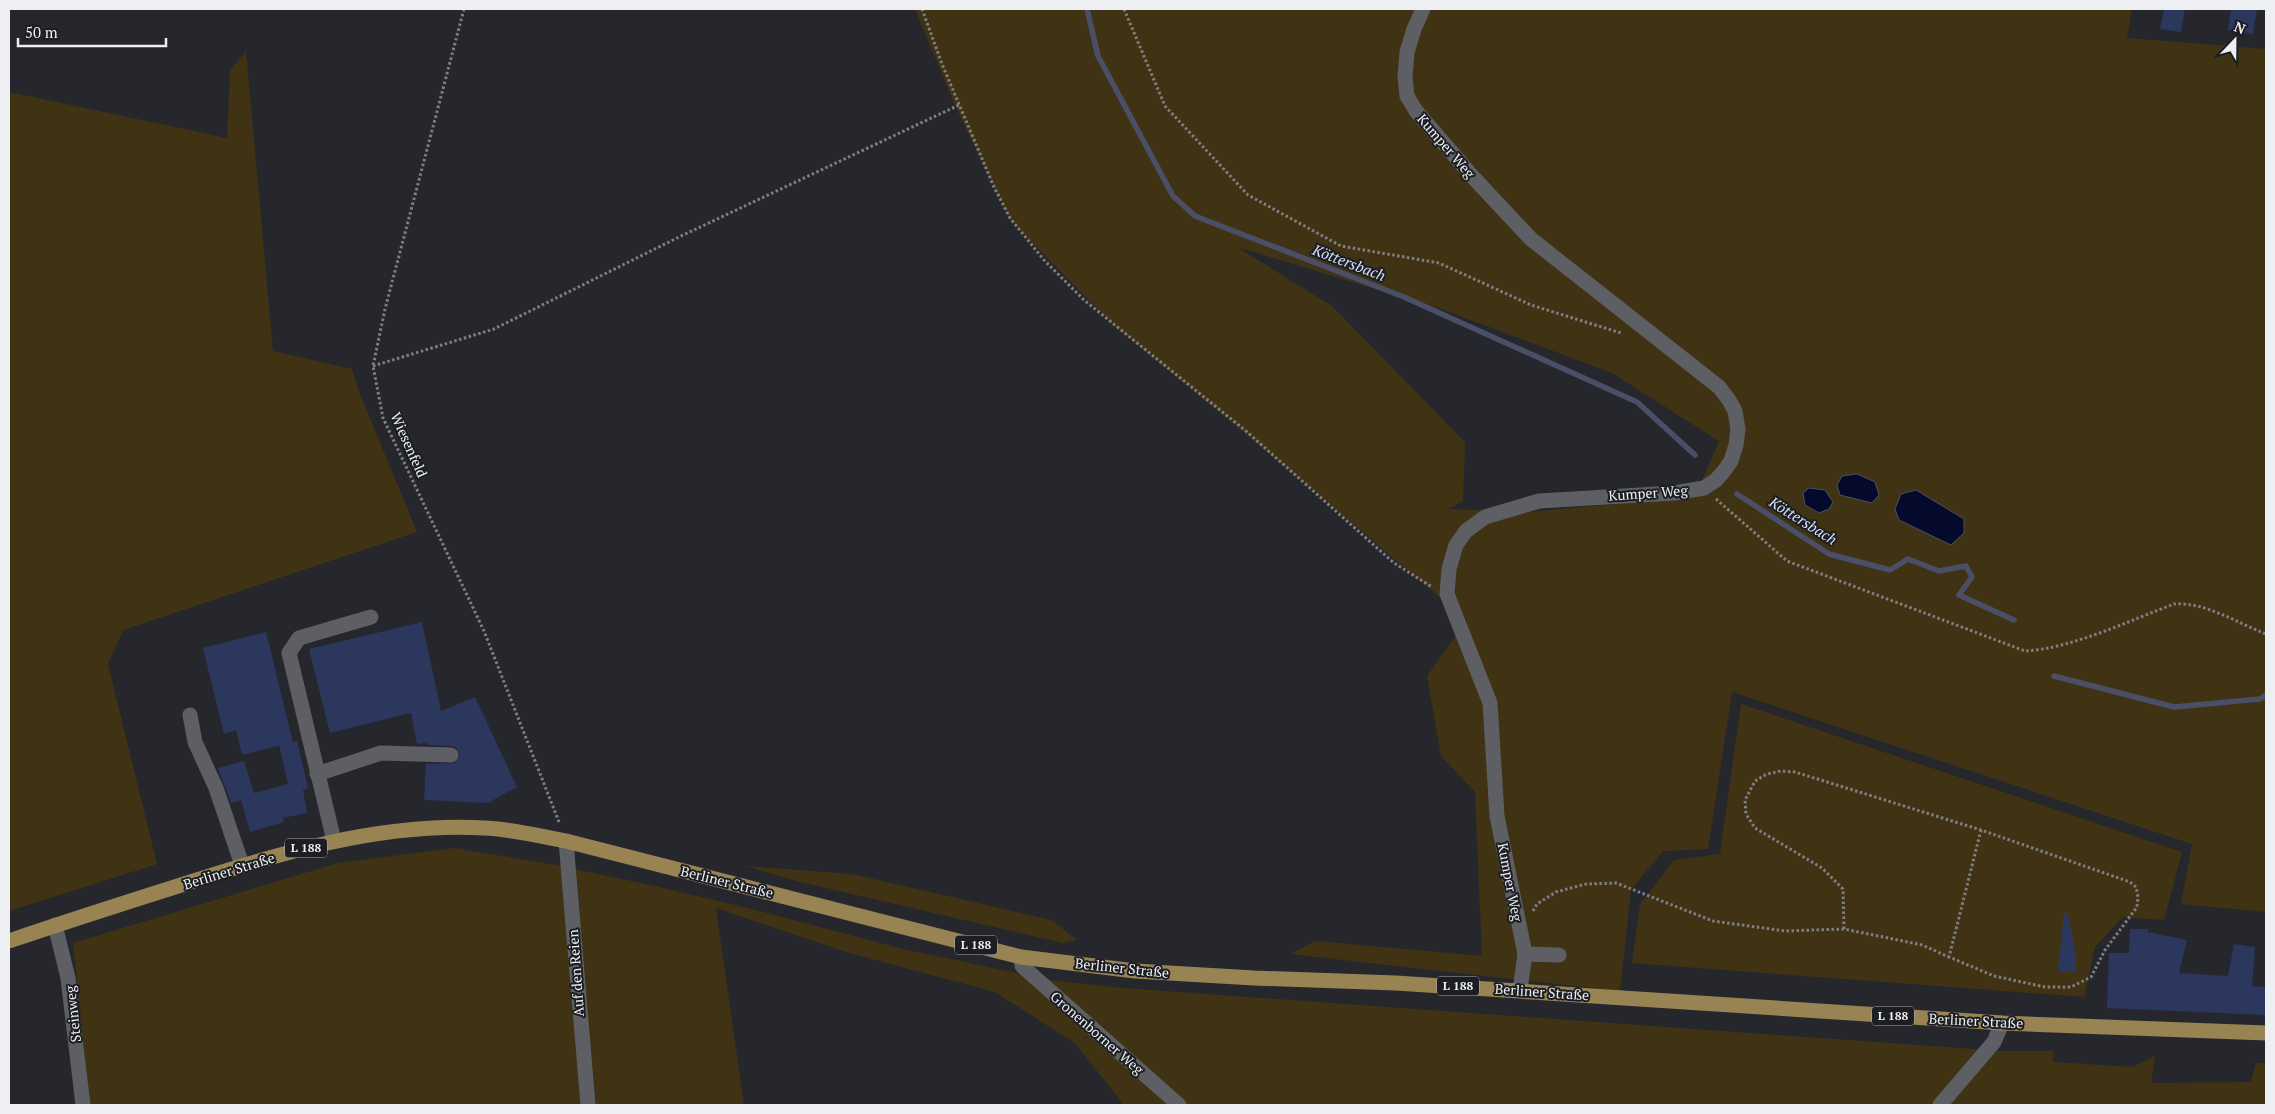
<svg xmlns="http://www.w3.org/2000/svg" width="2275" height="1114" viewBox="0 0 2275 1114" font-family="'PT Serif',serif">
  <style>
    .green { fill: #403314; fill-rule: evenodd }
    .water { fill: #05092c; stroke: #4b4e67 }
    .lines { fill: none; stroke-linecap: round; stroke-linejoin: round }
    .stream { stroke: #4b4e67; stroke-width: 5.5 }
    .building { fill: #2b375d }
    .path { stroke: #7d7f84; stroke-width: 3; stroke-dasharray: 2.5 2.5; stroke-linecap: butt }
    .minor { stroke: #5d5f65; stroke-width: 15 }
    .major { stroke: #988352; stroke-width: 15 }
    .labels { text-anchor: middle; stroke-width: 4; stroke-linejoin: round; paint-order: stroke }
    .shield { fill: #1c1e23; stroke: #aeb0b4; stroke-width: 1 }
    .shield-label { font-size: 12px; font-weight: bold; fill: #edeff2 }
    .street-label { font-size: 14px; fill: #edeff2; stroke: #1c1e23 }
    .water-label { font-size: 15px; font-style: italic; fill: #d5e0fb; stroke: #1c1e23 }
  </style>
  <rect width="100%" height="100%" fill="#26272d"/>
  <g class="green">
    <path d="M915,9h1217l-5,29 139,11v863l-85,-8 11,-60 -460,-152 -24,157 -45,2 -32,39 -11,101 -330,-37 26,-13 166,15 -7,-164 -34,-36 -14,-80 40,-56 -233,-196 -119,-97 -105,-107 -56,-117zM1237,247l204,62 171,64 107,68 -24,56 -166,15 -81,-3 15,-8 2,-59 -133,-136z"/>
    <polygon points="246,51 273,351 352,369 360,394 417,532 123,630 108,664 157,864 9,911 9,92 227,138 230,71"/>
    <polygon points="1741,704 2182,852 2164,920 2123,917 2095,947 2084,997 1632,963 1640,904 1674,860 1720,854"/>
    <polygon points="454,848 556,865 650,885 744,907 903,949 1026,975 1089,1034 1082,1040 1113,1022 1100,1028 1049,980 1123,988 2001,1051 2053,1051 2053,1062 2133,1067 2155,1056 2151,1083 2251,1082 2256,1063 2266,1063 2266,1105 1124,1105 1076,1044 995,992 846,952 716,908 744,1105 90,1105 73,943 338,863"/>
    <polygon points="746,866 852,874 1051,920 1077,940 1063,943 796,881"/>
  </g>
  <g class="water">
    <polygon points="1857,474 1875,482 1879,495 1872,503 1840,495 1837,485 1842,476"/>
    <polygon points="1809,488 1825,490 1833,502 1829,509 1819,513 1805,505 1803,493"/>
    <polygon points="1916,490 1964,519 1964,533 1951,545 1899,520 1895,509 1901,494"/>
  </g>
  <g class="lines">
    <g class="stream">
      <polyline points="1087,9 1098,56 1173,196 1195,216 1404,297 1637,402 1695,455"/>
      <polyline points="1737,494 1829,554 1890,570 1908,559 1939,571 1966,566 1972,577 1959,595 2014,620"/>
      <polyline points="2054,676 2174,707 2260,699 2266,695"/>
    </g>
  </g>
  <g class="building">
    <polygon points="2164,9 2185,9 2181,32 2160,29"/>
    <polygon points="2231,9 2257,9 2253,34 2228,30"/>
    <polygon points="422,622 441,711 475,697 517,787 488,803 424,800 426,764 455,763 460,755 456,747 452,746 427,745 427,743 417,744 411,713 330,733 309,649"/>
    <polygon points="266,632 293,742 242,755 236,730 224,734 203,648"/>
    <polygon points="297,741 308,788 303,790 307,813 283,818 284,822 250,832 241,800 231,803 218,768 244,761 254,793 288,784 279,745"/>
    <polygon points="2064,913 2068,913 2076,956 2075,972 2058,971"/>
    <polygon points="2130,929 2148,929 2148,932 2187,940 2179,973 2228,976 2234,944 2255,947 2252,986 2266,987 2266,1015 2107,1008 2109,953 2129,953"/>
  </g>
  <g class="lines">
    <g class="path">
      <polyline points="464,9 385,309 373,366 383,418 484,631 559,822"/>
      <polyline points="922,9 942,64 994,187 1010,218 1044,260 1084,300 1246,431 1394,563 1432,587"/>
      <polyline points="1124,9 1165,106 1248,195 1341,246 1439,263 1531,305 1621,333"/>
      <polyline points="373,366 494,329 679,237 959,105"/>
      <path d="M1716,499l71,62 238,90c45,-2 106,-31 149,-47 32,-2 63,19 92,30"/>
      <polyline points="1533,911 1537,904 1556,892 1586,884 1616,883 1713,921 1785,931 1844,929 1922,945 1949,957"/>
      <polyline points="1844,929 1843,889 1822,868 1755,828 1746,814 1745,800 1755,781 1767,774 1781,771 1795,772 1981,830 2130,882 2136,887 2138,897 2137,907 2105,950 2091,977 2071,987 2045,987 1994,976 1949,957 1981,830"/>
    </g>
    <g class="minor">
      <polyline points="1423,9 1414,29 1407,52 1405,77 1407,96 1416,111 1472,176 1531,239 1719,387 1729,400 1735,411 1738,429 1736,445 1731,461 1724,471 1716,480 1704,488 1674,493 1539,501 1485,517 1466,531 1456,545 1449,569 1447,594 1490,703 1497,816 1525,954 1520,990"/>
      <polyline points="190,715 195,742 216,788 242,865"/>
      <polyline points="317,774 381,753 451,755"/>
      <polyline points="334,841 289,653 299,638 371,617"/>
      <polyline points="566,841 588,1105"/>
      <polyline points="55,925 68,978 83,1105"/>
      <polyline points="1525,954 1559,955"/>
      <polyline points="1021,957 1022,966 1179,1105"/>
      <polyline points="1940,1105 1994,1042 2002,1023"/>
    </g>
    <path class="major" d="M9,941c56,-19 112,-37 169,-55 98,-32 202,-64 306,-58 28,1 55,8 82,13l455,116 114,14 119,7 142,5 606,40 264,10"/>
  </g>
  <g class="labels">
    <g class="shield">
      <rect x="285" y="838.5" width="42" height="19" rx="4"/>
      <rect x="955" y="935.5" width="42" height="19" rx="4"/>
      <rect x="1437" y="976.5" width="42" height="19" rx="4"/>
      <rect x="1872" y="1006.5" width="42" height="19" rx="4"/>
    </g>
    <g class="shield-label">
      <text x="306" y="852">L 188</text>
      <text x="976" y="949">L 188</text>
      <text x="1458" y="990">L 188</text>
      <text x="1893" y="1020">L 188</text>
    </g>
    <g class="street-label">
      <text transform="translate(1446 146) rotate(49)" y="5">Kumper Weg</text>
      <text transform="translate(409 445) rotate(66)" y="5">Wiesenfeld</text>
      <text transform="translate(1648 493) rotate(-4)" y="5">Kumper Weg</text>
      <text transform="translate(229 871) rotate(-17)" y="5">Berliner Straße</text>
      <text transform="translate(727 882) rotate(14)" y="5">Berliner Straße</text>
      <text transform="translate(1510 882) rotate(79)" y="5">Kumper Weg</text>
      <text transform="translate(1122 968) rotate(6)" y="5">Berliner Straße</text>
      <text transform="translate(576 973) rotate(-94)" y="5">Auf den Reien</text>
      <text transform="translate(1542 992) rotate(4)" y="5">Berliner Straße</text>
      <text transform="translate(73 1014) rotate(-96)" y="5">Steinweg</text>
      <text transform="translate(1976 1021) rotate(3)" y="5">Berliner Straße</text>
      <text transform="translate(1097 1033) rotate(41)" y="5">Gronenborner Weg</text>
    </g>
    <g class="water-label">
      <text transform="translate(1349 263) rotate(21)" y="5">Köttersbach</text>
      <text transform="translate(1803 521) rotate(32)" y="5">Köttersbach</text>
    </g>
  </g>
  <rect width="2275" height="1114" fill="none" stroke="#edeff2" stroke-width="20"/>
  <g transform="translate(2235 40) rotate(22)" stroke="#1c1e23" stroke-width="4" paint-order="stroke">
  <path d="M0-4L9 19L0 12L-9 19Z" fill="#edeff2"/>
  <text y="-8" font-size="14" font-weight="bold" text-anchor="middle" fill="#edeff2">N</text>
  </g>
  <path d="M18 38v8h148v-8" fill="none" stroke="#edeff2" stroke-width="2.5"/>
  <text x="25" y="38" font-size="15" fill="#edeff2" stroke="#1c1e23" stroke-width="4" paint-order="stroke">50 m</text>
</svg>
